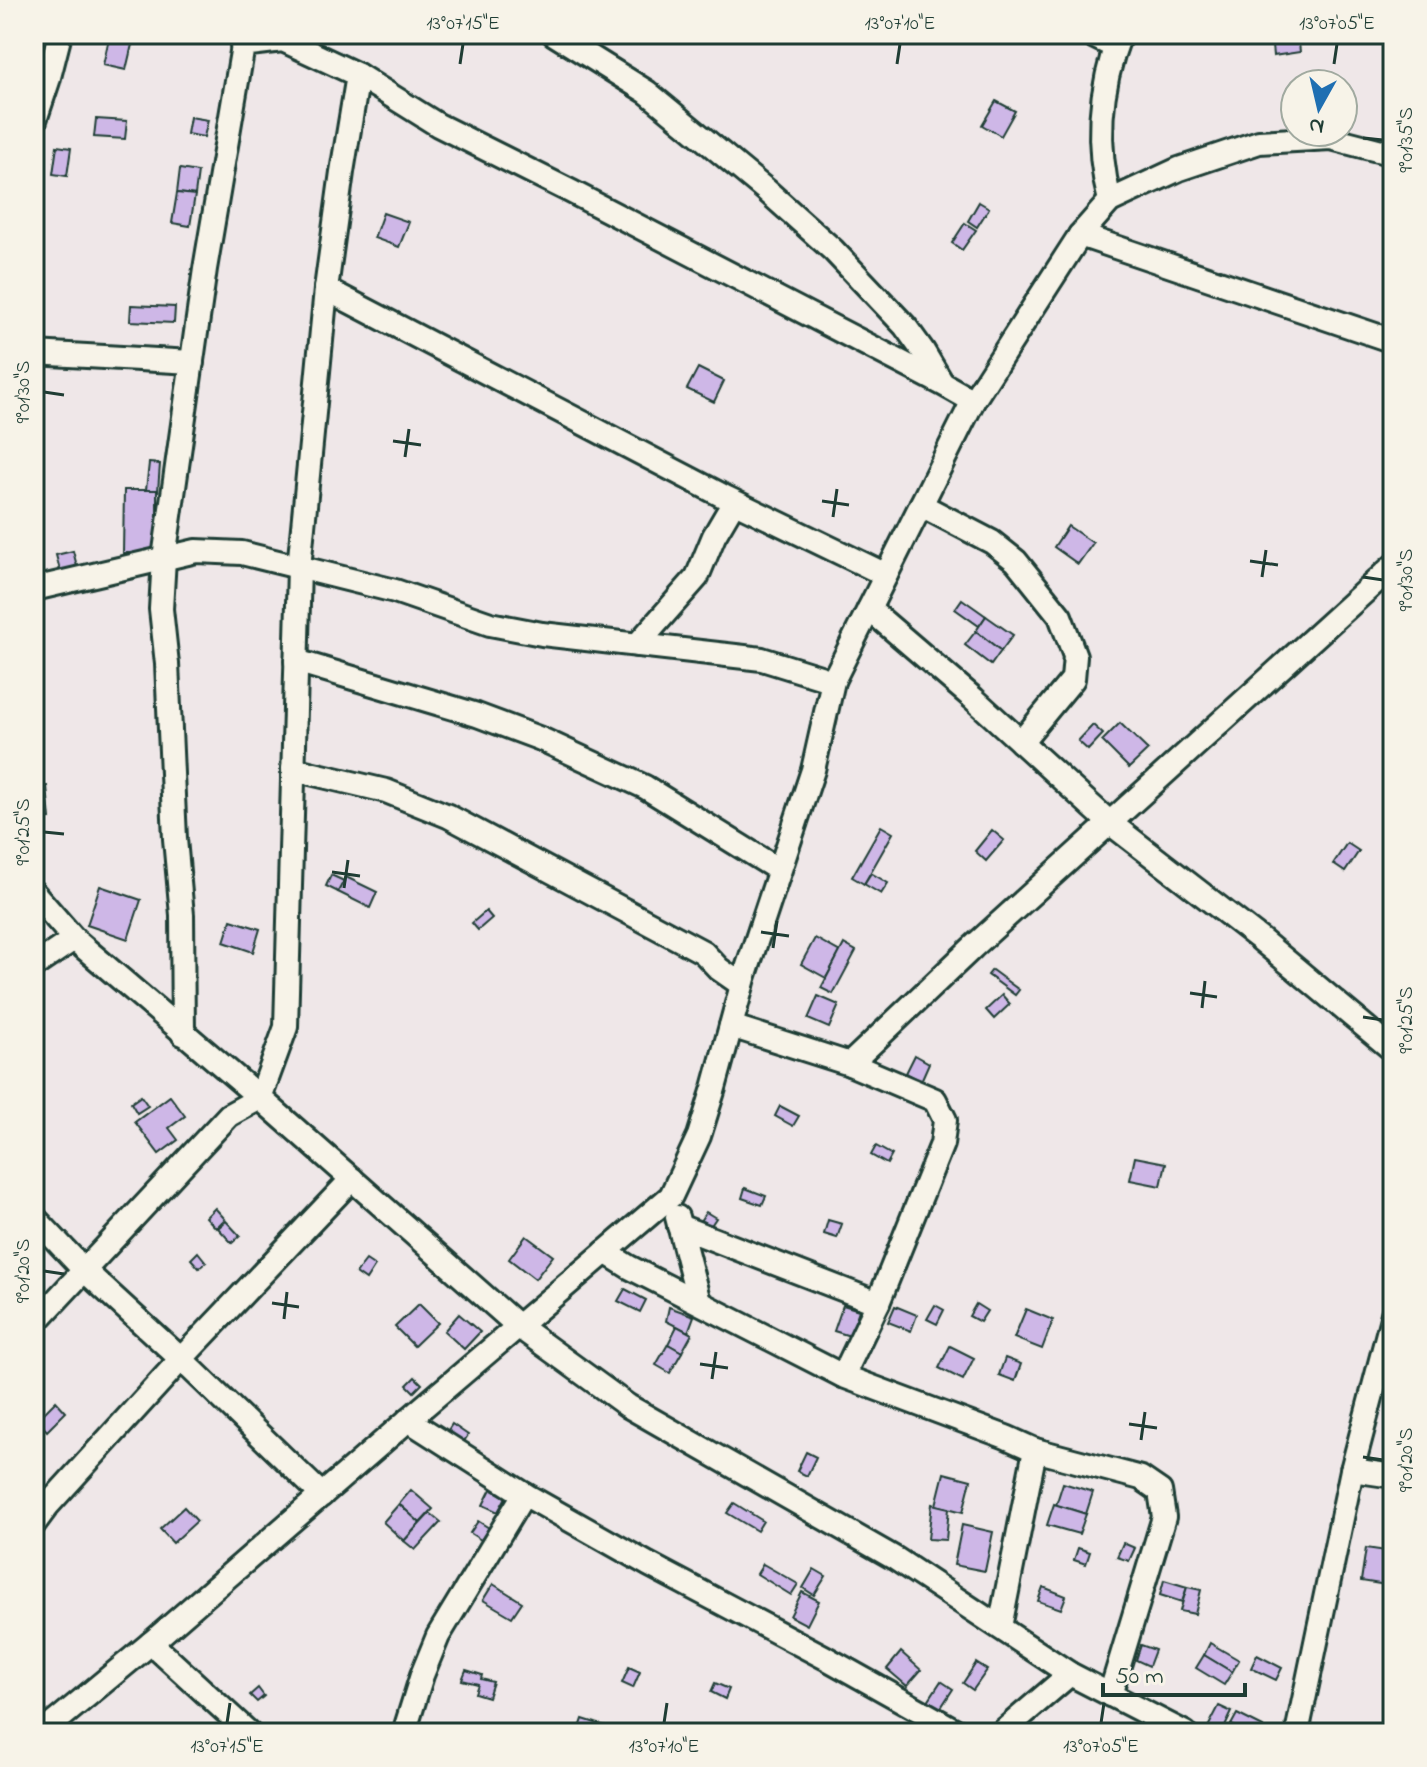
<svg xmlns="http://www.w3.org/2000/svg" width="1427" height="1767" viewBox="0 0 1427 1767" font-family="'Indie Flower',sans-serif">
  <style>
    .building { fill: #ceb7e7; stroke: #1f3d34; stroke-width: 2 }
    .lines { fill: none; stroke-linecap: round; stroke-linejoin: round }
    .minor-casing { stroke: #1f3d34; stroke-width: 28 }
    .minor { stroke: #f7f3e8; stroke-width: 22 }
    .ticks { fill: none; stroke: #1f3d34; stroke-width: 3 }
    .neatline { fill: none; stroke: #1f3d34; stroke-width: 3 }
    .ticks-label { font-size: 20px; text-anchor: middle; fill: #1f3d34 }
  </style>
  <rect width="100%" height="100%" fill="#efe7e8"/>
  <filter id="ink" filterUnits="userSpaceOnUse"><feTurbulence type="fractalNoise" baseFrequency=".0125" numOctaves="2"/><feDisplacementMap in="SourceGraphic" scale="16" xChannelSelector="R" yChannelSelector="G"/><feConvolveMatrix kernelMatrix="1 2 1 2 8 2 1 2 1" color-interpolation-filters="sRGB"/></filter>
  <g filter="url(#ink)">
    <g class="building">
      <polygon points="110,34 134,36 126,70 103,65"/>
      <polygon points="1271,34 1298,34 1300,52 1273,56"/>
      <polygon points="996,101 1015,111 1001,136 982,125"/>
      <polygon points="190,117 208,120 204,137 187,134"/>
      <polygon points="96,119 127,121 125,139 94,137"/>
      <polygon points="57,146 71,148 67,176 53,174"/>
      <polygon points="180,169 198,172 195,195 177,193"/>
      <polygon points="177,193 195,195 190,226 172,223"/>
      <polygon points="979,202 989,208 977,227 968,221"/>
      <polygon points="383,213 409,222 399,247 374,238"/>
      <polygon points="965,223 976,230 962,250 952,243"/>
      <polygon points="131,305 175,307 174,323 130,321"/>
      <polygon points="698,368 724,381 714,402 687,389"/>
      <polygon points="149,463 160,464 158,491 146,490"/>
      <polygon points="124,490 157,490 157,553 123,553"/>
      <polygon points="1068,526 1093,543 1078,564 1054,547"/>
      <polygon points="73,551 78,570 61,574 56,555"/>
      <polygon points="962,599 986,616 979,626 955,609"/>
      <polygon points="986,616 1013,635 1001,651 976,631"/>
      <polygon points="976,631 1001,651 991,665 965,645"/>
      <polygon points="1120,723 1148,750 1129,768 1102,741"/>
      <polygon points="1093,725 1103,734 1088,750 1078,741"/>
      <polygon points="34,786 47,786 50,819 34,820"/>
      <polygon points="881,826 893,833 864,884 852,877"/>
      <polygon points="992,830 1004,840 986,861 975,851"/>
      <polygon points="1347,843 1359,851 1345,872 1333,864"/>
      <polygon points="871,873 888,883 881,894 864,884"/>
      <polygon points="331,875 344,881 338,892 326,886"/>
      <polygon points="346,877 377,892 370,908 338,892"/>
      <polygon points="100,886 141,900 128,939 87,925"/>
      <polygon points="486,911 492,918 478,930 472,923"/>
      <polygon points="231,920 260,929 253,952 224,942"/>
      <polygon points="815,938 840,952 826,978 801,964"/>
      <polygon points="844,944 856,951 833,994 821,988"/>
      <polygon points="992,970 1019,990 1015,995 988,975"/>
      <polygon points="1002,995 1010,1004 994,1019 986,1010"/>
      <polygon points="818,996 839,1005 829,1028 808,1019"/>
      <polygon points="915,1055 929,1063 921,1081 906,1073"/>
      <polygon points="141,1096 148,1106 137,1113 131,1103"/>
      <polygon points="170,1096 185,1116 169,1128 178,1140 159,1154 135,1122"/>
      <polygon points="780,1106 799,1116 793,1126 775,1116"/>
      <polygon points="876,1146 892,1155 887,1164 871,1155"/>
      <polygon points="1135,1157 1166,1163 1161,1186 1130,1180"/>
      <polygon points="745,1188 766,1196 762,1205 742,1198"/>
      <polygon points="215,1208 225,1219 216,1228 206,1217"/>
      <polygon points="706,1212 716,1218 710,1227 700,1221"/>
      <polygon points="828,1220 842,1224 837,1238 824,1234"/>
      <polygon points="226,1221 240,1236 232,1243 218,1228"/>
      <polygon points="526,1236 553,1256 535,1279 509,1259"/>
      <polygon points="198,1252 206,1262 199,1268 191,1259"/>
      <polygon points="366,1260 375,1266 366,1280 356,1273"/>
      <polygon points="625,1289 646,1300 640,1312 618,1301"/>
      <polygon points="419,1304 438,1323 414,1346 395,1327"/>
      <polygon points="976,1304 987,1311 980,1322 969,1316"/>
      <polygon points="843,1305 859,1310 850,1336 834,1331"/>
      <polygon points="935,1305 944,1310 937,1324 927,1319"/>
      <polygon points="895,1306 917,1315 911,1331 888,1322"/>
      <polygon points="669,1307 694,1316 688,1332 666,1321"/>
      <polygon points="1026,1309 1053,1320 1042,1349 1014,1338"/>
      <polygon points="459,1314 480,1332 464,1349 444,1331"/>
      <polygon points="677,1326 692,1334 682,1352 668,1344"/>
      <polygon points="668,1344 682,1352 670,1373 656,1365"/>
      <polygon points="950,1346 974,1358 963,1380 939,1368"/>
      <polygon points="1005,1358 1021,1364 1015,1381 999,1375"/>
      <polygon points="415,1377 422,1384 414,1392 407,1385"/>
      <polygon points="56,1401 66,1412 47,1431 37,1420"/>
      <polygon points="452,1424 468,1435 461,1446 445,1435"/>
      <polygon points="806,1452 816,1457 807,1476 797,1471"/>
      <polygon points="944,1473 971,1480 963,1512 936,1505"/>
      <polygon points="1063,1483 1093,1492 1086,1514 1056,1505"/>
      <polygon points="491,1489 506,1497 498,1512 483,1505"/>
      <polygon points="411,1490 433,1509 420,1523 399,1504"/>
      <polygon points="734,1503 763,1521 757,1531 727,1513"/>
      <polygon points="399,1504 420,1523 404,1541 383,1522"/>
      <polygon points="932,1504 949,1508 946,1540 928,1539"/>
      <polygon points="1054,1504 1086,1514 1079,1534 1047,1525"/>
      <polygon points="184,1507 197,1521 173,1543 160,1529"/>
      <polygon points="430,1513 441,1522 415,1550 404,1541"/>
      <polygon points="478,1521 489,1528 481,1540 470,1533"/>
      <polygon points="962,1525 993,1532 985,1571 954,1565"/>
      <polygon points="1123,1543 1135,1548 1129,1561 1117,1557"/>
      <polygon points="1078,1548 1090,1552 1086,1564 1074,1560"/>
      <polygon points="1366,1548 1393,1552 1393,1586 1361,1581"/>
      <polygon points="763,1564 798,1584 791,1595 757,1574"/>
      <polygon points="814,1569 826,1576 814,1595 803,1588"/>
      <polygon points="1164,1580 1187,1587 1182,1602 1160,1595"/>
      <polygon points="493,1584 522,1602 512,1617 483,1600"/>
      <polygon points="1043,1587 1066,1596 1061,1609 1038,1601"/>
      <polygon points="1187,1587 1201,1590 1195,1614 1180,1611"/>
      <polygon points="802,1592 819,1601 807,1625 790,1616"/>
      <polygon points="1210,1643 1239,1660 1232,1672 1204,1655"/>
      <polygon points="1141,1645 1155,1650 1149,1666 1136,1660"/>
      <polygon points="901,1652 921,1670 907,1686 887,1669"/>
      <polygon points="1204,1655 1232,1672 1224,1685 1196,1668"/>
      <polygon points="1257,1655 1282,1668 1276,1680 1251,1668"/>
      <polygon points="976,1663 987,1670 973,1690 963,1683"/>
      <polygon points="629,1667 640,1672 633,1688 622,1683"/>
      <polygon points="466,1670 482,1675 481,1679 493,1682 488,1697 475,1693 478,1684 462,1680"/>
      <polygon points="941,1681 953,1689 940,1709 928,1701"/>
      <polygon points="715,1683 729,1689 725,1699 711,1692"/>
      <polygon points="258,1688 264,1696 257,1702 250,1695"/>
      <polygon points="1219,1706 1232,1712 1222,1733 1214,1733 1207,1729"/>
      <polygon points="1237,1714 1263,1727 1259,1733 1248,1733 1231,1725"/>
      <polygon points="583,1719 624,1732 624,1733 587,1733 579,1731"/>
      <polygon points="1231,1725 1247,1733 1227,1733"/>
    </g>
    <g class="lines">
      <g class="minor-casing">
        <g id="minor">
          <polyline points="554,34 647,92 766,190 833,250 905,326 923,351 942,383"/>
          <polyline points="1089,34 1115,47"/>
          <polyline points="242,45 283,40 358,75 438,125 572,192 943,384 973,401"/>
          <polyline points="34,123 48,81 60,34"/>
          <path d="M1110,201c-15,-57 -11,-112 10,-167"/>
          <polyline points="1080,235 1393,341"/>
          <polyline points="326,289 727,498 886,575"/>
          <polyline points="34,353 192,362"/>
          <polyline points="921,505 992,542 1016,561 1060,616 1075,656 1073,679 1021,742"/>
          <polyline points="34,589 196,551 242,553 395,591 490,624 542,634 762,659 833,681"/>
          <polyline points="869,609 974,699 1110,823 1260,939 1393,1050"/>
          <polyline points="637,645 697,577 714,536 734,502"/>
          <polyline points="296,661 477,715 541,739 645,787 779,870"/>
          <polyline points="293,769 386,791 448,816 703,952 719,969 742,985"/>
          <polyline points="34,893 74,939 260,1098 518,1326 628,1406 896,1559 1070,1674 1185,1733"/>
          <polyline points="34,966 74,939"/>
          <polyline points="183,1034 182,915 175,839 167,664 161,609 164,558 205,269 245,34"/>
          <polyline points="850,1064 973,947 1393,566"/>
          <polyline points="34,1217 85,1271 181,1359 322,1495"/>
          <polyline points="677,1217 699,1302"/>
          <polyline points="679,1226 878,1303"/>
          <polyline points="605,1252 629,1267 843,1376 878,1303 942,1144 945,1120 935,1100 850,1064 731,1026"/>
          <polyline points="34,1324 229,1115 260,1098 286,1027 299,568 326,289 342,172 358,75"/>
          <polyline points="843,1376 1006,1437 1035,1450 1000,1627"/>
          <polyline points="408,1420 524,1494 648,1564 826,1658 960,1733"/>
          <polyline points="1035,1450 1141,1478 1160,1491 1164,1517 1110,1695"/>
          <polyline points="1352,1470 1393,1476"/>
          <polyline points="34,1524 48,1505 181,1359 352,1179"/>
          <polyline points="151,1643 249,1733"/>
          <polyline points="42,1733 151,1643 408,1420 671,1196 699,1136 714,1088 744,978 813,770 833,681 973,401 1080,235 1110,201 1179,169 1259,142 1331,138 1393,154"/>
          <polyline points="404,1733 422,1675 438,1636 524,1494"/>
          <polyline points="1001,1733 1070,1674"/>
          <polyline points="1297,1733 1352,1470 1393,1314"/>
        </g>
      </g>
      <use href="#minor" class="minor"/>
    </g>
  </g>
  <path class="ticks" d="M460,64l3,-20M897,64l3,-20M1334,64l3,-20M1363,138l20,2M44,392l20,3M393,441l28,4M405,457l4,-28M822,501l27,4M833,517l4,-28M1250,561l28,4M1262,577l4,-27M1363,577l20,3M44,832l20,2M332,872l28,4M344,888l4,-28M761,932l28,4M773,948l4,-27M1190,993l27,4M1202,1008l3,-27M1363,1017l20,3M44,1271l20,3M272,1303l27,4M284,1319l3,-27M700,1364l28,4M712,1379l4,-27M1129,1424l28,4M1141,1440l4,-28M1363,1457l20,3M227,1723l3,-20M664,1723l3,-20M1101,1723l3,-20"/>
  <rect width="1427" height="1767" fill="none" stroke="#f7f3e8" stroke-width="88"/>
  <g transform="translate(1319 108) rotate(188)"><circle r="38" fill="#f7f3e8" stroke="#a1aaa0" stroke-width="2"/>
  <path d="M0-6L14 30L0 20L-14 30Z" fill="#1f6fb2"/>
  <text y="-12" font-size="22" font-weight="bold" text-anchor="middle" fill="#1f3d34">N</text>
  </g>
  <path d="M1103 1683v12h142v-12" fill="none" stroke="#1f3d34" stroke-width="4"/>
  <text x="1115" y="1683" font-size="24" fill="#1f3d34" stroke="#f7f3e8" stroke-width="6" paint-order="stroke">50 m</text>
  <rect x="44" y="44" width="1339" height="1679" class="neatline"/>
  <g class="ticks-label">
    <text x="463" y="29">13°07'15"E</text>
    <text x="900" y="29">13°07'10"E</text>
    <text x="1337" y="29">13°07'05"E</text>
    <text transform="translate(1405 140) rotate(-90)" y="7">9°01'35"S</text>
    <text transform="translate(22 392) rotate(-90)" y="7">9°01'30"S</text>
    <text transform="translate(1405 580) rotate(-90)" y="7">9°01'30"S</text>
    <text transform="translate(22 832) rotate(-90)" y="7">9°01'25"S</text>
    <text transform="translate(1405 1020) rotate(-90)" y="7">9°01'25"S</text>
    <text transform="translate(22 1271) rotate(-90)" y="7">9°01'20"S</text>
    <text transform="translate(1405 1460) rotate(-90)" y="7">9°01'20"S</text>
    <text x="227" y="1752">13°07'15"E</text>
    <text x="664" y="1752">13°07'10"E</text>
    <text x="1101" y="1752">13°07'05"E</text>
  </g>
</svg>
